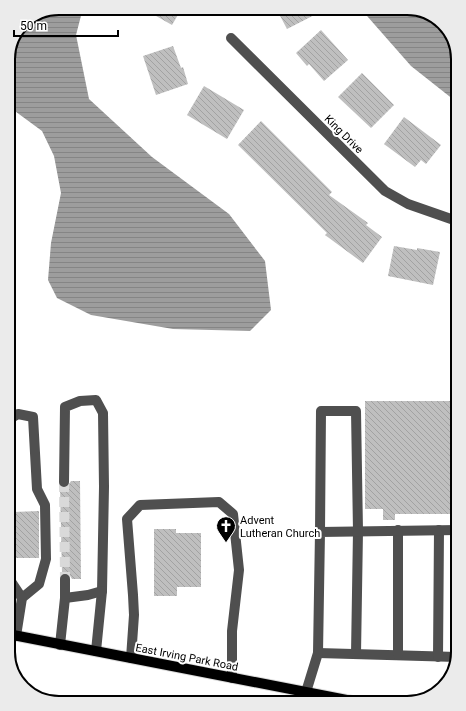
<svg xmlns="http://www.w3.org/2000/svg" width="466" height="711" viewBox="0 0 466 711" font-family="Roboto,sans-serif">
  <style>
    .water { fill: url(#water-rules) }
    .building { fill: url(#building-back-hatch) }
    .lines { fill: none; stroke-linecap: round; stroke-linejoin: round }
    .minor-tunnel { stroke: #d9d9d9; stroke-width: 10; stroke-dasharray: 10 5; stroke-linecap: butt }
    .major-casing { stroke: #dbdbdb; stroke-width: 12 }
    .minor { stroke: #4f4f4f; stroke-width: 10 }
    .major { stroke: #000; stroke-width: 10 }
    .labels { text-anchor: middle; stroke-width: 4; stroke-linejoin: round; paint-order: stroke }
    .street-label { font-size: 11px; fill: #000; stroke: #fff }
    .poi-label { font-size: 11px; fill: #000; stroke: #fff; text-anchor: start }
    .rim { fill: none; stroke: #000; stroke-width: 2 }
  </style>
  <defs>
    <pattern id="water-rules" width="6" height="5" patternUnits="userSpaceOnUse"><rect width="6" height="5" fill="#9d9d9d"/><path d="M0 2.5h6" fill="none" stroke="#858585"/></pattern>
    <pattern id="building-back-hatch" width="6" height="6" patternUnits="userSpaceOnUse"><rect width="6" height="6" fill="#bfbfbf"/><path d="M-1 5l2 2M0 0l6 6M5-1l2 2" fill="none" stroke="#a2a2a2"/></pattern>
  </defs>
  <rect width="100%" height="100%" fill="#fff"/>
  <g class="water">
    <polygon points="59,8 83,8 76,35 89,99 152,157 229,214 265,261 271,310 250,331 173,329 91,315 57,298 48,280 51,243 61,193 54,156 42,131 8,106 8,55 25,21"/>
    <polygon points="360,8 410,8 433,15 451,34 458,59 458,101 454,100 411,66"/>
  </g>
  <g class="building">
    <polygon points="142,8 182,8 172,25"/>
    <polygon points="276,8 328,8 287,29"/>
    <polygon points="321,30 348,60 324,81 309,64 307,66 296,53"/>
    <polygon points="173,46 181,68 183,67 188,84 156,95 143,56"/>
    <polygon points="362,73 394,105 371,128 338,97"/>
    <polygon points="204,86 244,110 227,139 187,115"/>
    <polygon points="404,117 441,145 426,164 421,160 415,167 384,144"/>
    <polygon points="261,121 332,192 329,195 368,223 366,225 382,237 363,263 325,235 327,233 238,145"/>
    <polygon points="394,246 417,250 417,248 440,252 433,285 388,276"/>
    <polygon points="365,401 458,401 458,509 456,509 456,514 395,514 395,520 383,520 383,509 365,509"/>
    <polygon points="71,481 80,481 81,579 72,579 69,574 62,573 60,487 64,488 67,487"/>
    <polygon points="39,511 39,558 15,558 14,512"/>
    <polygon points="154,529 176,529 176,533 201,533 201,587 177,587 177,596 154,596"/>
  </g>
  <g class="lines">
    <polyline class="minor-tunnel" points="64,482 65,579"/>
    <g class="major-casing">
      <polyline id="major" points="8,634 362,703"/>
    </g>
    <g class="minor">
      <polyline points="231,38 385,191 408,204 451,219 458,219"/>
      <polyline points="8,420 18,414 33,417 37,489 45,505 46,559 39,584 22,598 16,636"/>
      <polyline points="64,482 65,407 80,401 96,400 103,413 104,487 102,591 96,651"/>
      <polyline points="320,532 321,411 356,411 358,531 356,654"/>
      <polyline points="8,577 22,598"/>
      <polyline points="65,598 88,595 102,591"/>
      <polyline points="60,645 65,598 65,579"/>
      <polyline points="318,653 457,657"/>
      <polyline points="398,655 398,530"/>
      <polyline points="438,657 439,530"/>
      <polyline points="131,658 134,615 133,595 127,519 140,505 219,502 233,514 239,570 232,631 232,678"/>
      <polyline points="306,692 318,653 320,532 458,530"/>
    </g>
    <use href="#major" class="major"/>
  </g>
  <defs>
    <g id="church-pin" transform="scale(1)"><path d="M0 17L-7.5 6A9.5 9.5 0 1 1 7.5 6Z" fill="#000" stroke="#fff"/><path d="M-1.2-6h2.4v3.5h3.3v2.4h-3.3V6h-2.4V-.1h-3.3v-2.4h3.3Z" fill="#fff"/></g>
  </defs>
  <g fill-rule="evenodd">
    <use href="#church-pin" x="226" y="526"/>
  </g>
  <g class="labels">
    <g class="street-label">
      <text transform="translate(344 134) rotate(45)" y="4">King Drive</text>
      <text transform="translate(187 657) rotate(11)" y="4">East Irving Park Road</text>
    </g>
    <g class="poi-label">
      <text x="240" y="524">Advent<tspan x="240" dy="13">Lutheran Church</tspan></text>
    </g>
  </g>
  <path d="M0 0H466V711H0ZM59 15H407A44 44 0 0 1 451 59V652A44 44 0 0 1 407 696H59A44 44 0 0 1 15 652V59A44 44 0 0 1 59 15Z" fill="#ebebeb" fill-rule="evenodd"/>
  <path class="rim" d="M59 15H407A44 44 0 0 1 451 59V652A44 44 0 0 1 407 696H59A44 44 0 0 1 15 652V59A44 44 0 0 1 59 15Z"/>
  <path d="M14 30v6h104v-6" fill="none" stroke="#000000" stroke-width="2"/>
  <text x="20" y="30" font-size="12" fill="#000000" stroke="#ffffff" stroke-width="3" paint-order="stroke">50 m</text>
</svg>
